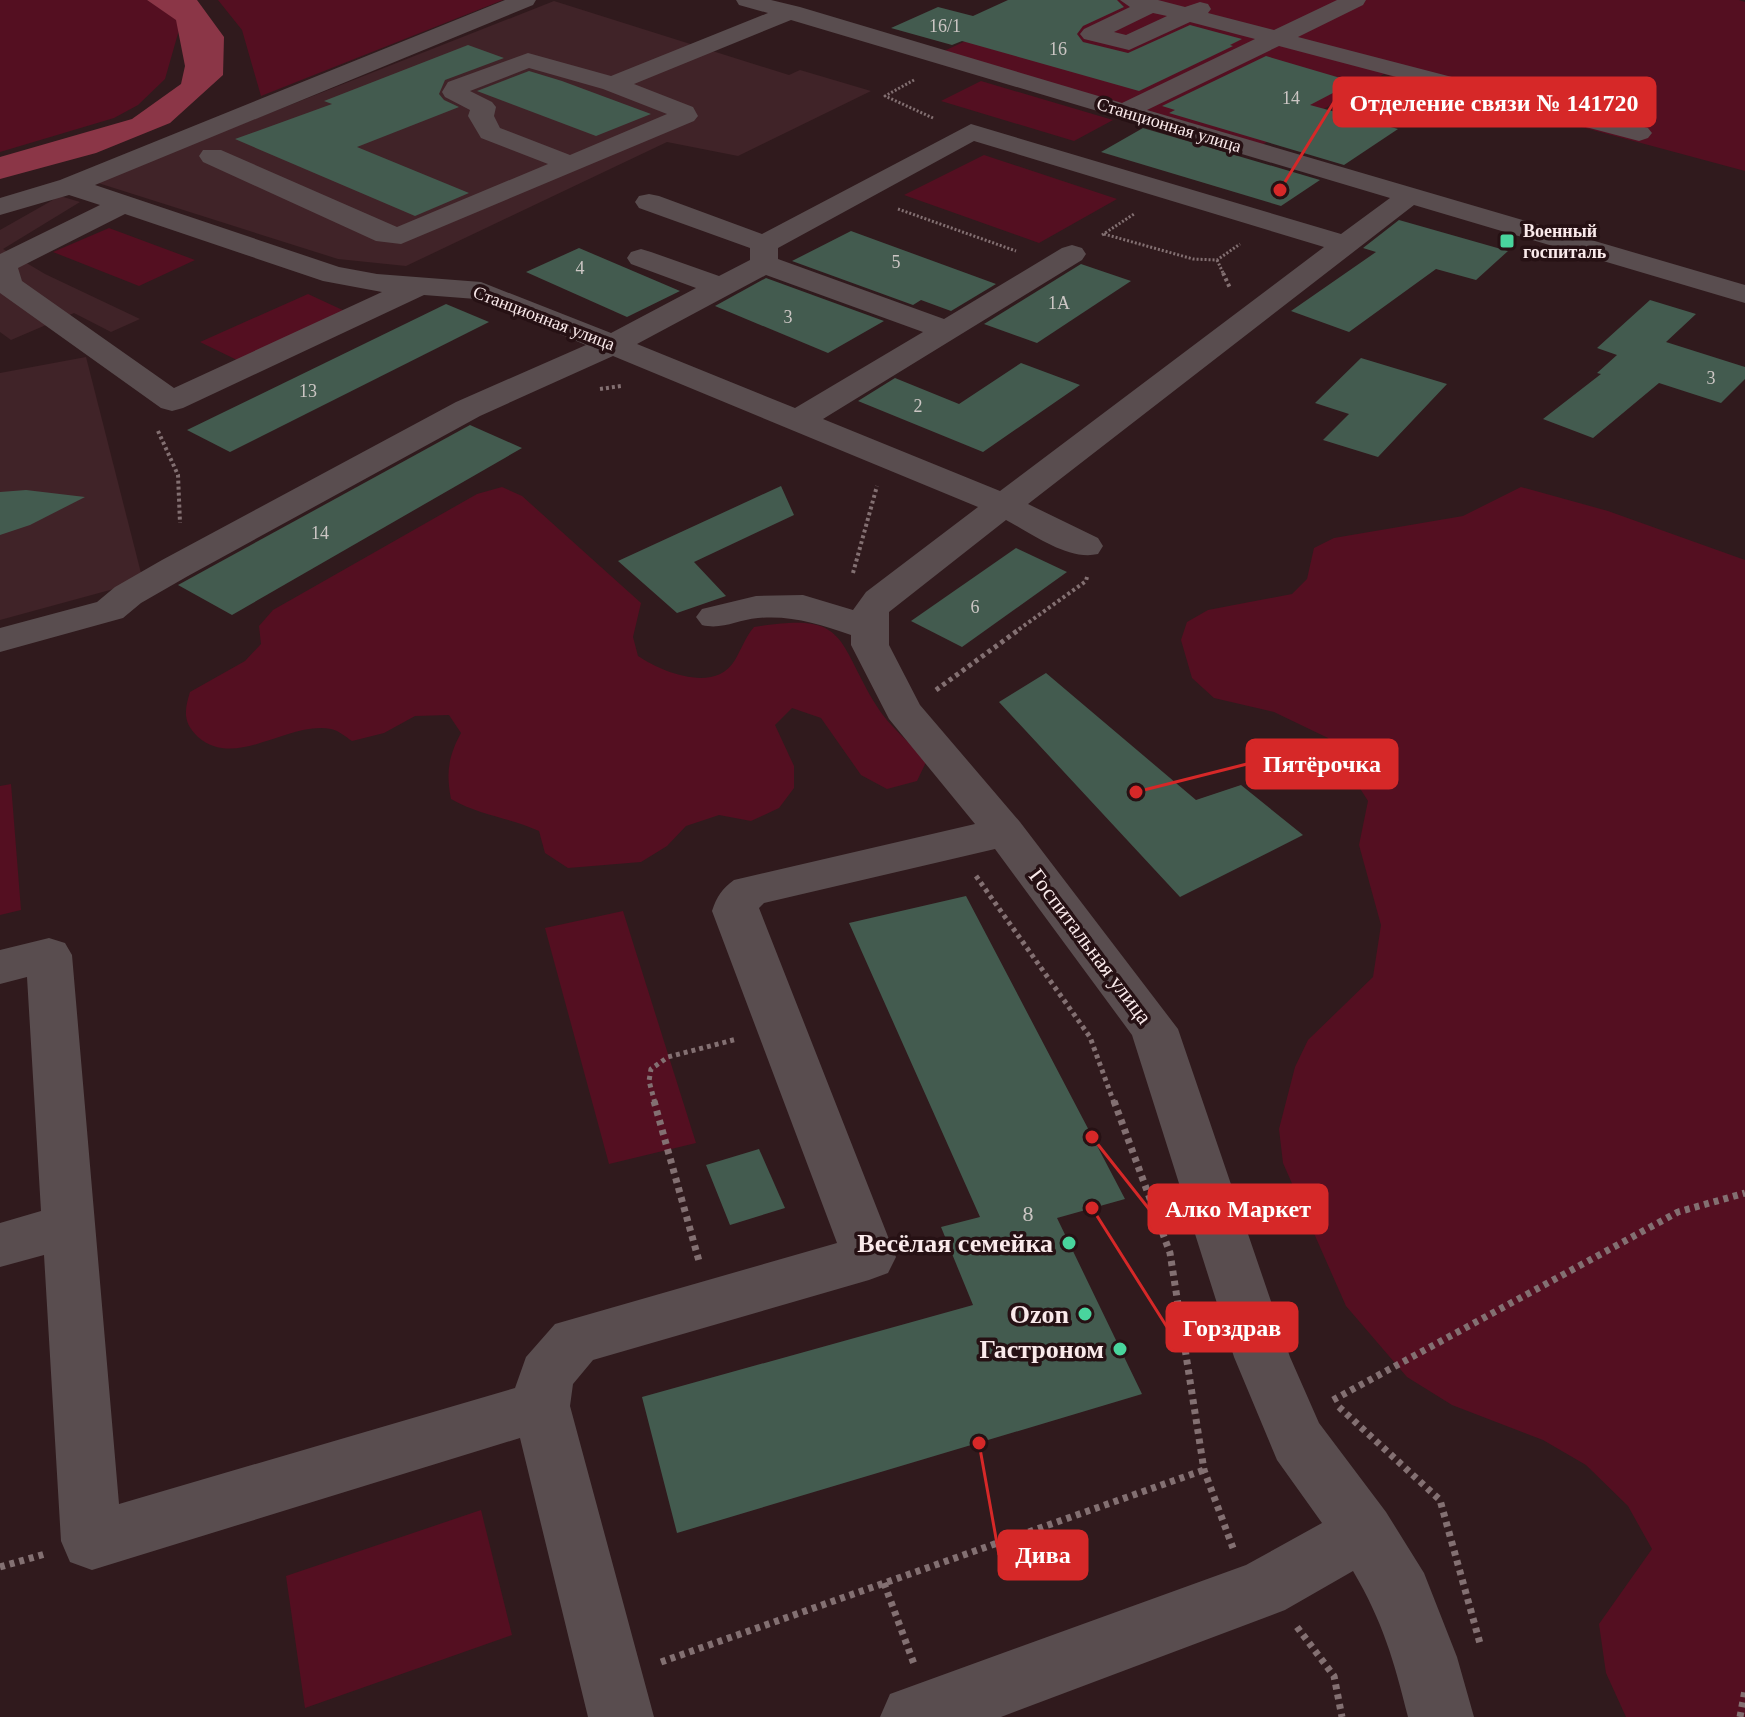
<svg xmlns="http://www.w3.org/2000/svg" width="1745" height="1717" viewBox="0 0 1745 1717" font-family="Georgia,serif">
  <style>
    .built { fill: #402328 }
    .green { fill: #540f21 }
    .water { fill: #8b3647 }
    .building { fill: #435b4f }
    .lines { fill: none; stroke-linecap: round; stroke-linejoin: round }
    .path-far3 { stroke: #837072; stroke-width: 3; stroke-dasharray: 2 2; stroke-linecap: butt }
    .path-far2 { stroke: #837072; stroke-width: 4; stroke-dasharray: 3 3; stroke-linecap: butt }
    .path-far1 { stroke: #837072; stroke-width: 5; stroke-dasharray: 4 4; stroke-linecap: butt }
    .path { stroke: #837072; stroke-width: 7; stroke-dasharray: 5 5; stroke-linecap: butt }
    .minor { fill: #594d4f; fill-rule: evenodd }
    .poi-dot { fill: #49d49d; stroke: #261114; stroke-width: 3 }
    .labels { text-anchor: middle; stroke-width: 7; stroke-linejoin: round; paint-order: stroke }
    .number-label { font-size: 18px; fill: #ccc6c4 }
    .far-street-label { font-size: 18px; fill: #faeaeb; stroke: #261114 }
    .far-poi-label { font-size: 18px; font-weight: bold; fill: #faeaeb; stroke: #261114; text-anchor: start }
    .street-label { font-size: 22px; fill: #faeaeb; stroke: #261114 }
    .near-number-label { font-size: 22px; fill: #ccc6c4 }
    .near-poi-label { font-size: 26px; font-weight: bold; fill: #faeaeb; stroke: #261114; text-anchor: end }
    .leader { fill: none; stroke: #d62828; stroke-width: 3 }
    .callout-dot { fill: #d62828; stroke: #261114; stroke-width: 3 }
    .callout { fill: #d62828; stroke: #d62828; stroke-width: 3 }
    .callout-label { font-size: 24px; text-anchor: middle; font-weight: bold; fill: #fff }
  </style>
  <rect width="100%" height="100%" fill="#301a1d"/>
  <g class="built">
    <polygon points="554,1 789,75 800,70 871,91 738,156 667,142 406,266 338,259 95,182"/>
    <polygon points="60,196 80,202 3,249 45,274 140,319 111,332 74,313 11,340 0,332 0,230"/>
    <polygon points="86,357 143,581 0,620 0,373"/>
  </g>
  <g class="green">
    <polygon points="0,0 147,0 176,19 179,30 165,79 138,105 114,118 0,152"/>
    <polygon points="218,0 503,0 261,96 242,30"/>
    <polygon points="1053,0 1739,0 1745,2 1745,171 1384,74 1260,146 944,51"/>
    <polygon points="981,81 1113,120 1074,141 941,101"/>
    <polygon points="984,155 1117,199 1039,243 904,195"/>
    <polygon points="109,228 195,260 139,286 53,252"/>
    <polygon points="308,294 349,313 241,362 200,342"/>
    <path d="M502,487l20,9 119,107 -8,34 5,19c24,16 77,38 97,4 7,-12 10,-22 19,-33 94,-15 81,10 122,78 12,20 34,38 51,55l-10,21 -30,8 -26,-14 -40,-57 -29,-10 -17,17 19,41v22l-15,20 -28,13 -32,-6 -33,11 -19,20 -26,16 -73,6 -23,-15 -6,-22c-31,-14 -58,-15 -88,-32 -5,-26 -3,-42 10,-66l-12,-18 -34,1 -31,17 -32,8c-6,-4 -14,-11 -21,-12 -44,-8 -94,41 -133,8 -15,-14 -14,-26 -8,-45l55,-31 16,-17 -2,-18 14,-16 204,-116z"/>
    <polygon points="1521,487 1608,511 1745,560 1745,1717 1626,1717 1606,1673 1599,1624 1652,1549 1628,1506 1586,1465 1543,1440 1452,1405 1407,1377 1346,1306 1283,1163 1279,1129 1295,1067 1308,1040 1373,977 1381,925 1359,845 1368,801 1328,738 1274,712 1214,698 1192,678 1181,640 1187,622 1208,610 1292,594 1307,579 1314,548 1334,538 1463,516"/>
    <polygon points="11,784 21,910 0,915 0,786"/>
    <polygon points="623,911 696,1143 609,1164 545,928"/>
    <polygon points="481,1510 512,1635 305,1708 286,1576"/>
  </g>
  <polygon class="water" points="147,0 197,0 224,37 223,75 170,123 96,153 0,179 0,157 132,119 181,84 185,66 176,20"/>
  <g class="building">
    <polygon points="1008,0 1117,0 1124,7 1083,26 1077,34 1083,42 1128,53 1190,25 1242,39 1230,45 1233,46 1139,91 962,41 952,45 891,28 938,7 973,16"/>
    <polygon points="468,45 504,58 445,80 439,94 444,100 459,107 357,147 469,193 415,216 235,139 332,104 324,101"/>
    <polygon points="1266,56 1354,82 1310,105 1398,129 1344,165 1169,113 1175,110 1162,106"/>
    <polygon points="529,71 562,81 651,114 596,136 477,91"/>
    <polygon points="1143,128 1320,180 1281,206 1101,152"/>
    <polygon points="1399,220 1508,251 1476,280 1436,269 1349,332 1291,311 1376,252 1363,248"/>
    <polygon points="851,231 996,284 951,311 921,300 913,305 792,261"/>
    <polygon points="579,248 680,291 627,317 526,272"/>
    <polygon points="1081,264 1131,281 1037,343 984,324"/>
    <polygon points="766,278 884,321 828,353 715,306"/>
    <polygon points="1650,300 1696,314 1666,342 1745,367 1745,379 1721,403 1659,383 1593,438 1543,419 1601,374 1597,373 1617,355 1597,348"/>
    <polygon points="446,304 489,322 230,452 187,430"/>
    <polygon points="1361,358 1447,384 1378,457 1323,440 1349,414 1315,403"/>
    <polygon points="1021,363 1080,385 983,452 858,401 895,378 959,404"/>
    <polygon points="470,425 522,448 232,615 178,585"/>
    <polygon points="781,486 794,515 694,562 726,596 677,613 618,561"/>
    <polygon points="26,490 85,497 30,525 0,535 0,492"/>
    <polygon points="1016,548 1067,572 962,647 911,621"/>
    <polygon points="1046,673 1196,800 1241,785 1303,835 1180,897 999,702"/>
    <polygon points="966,896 1125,1199 1057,1218 1142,1394 677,1533 642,1397 973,1305 941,1227 980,1217 849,923"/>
    <polygon points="759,1149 785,1208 730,1225 706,1165"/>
  </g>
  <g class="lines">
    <g class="path-far3">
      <polyline points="914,80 885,96 933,118"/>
      <polyline points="898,209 1016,251"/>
      <polyline points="1104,234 1193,259 1217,260 1240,244"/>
      <polyline points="1102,235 1134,214"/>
      <polyline points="1217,260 1224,275"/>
    </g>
    <g class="path-far2">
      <polyline points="1223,273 1230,288"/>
      <polyline points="600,389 621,386"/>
      <polyline points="158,431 178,475 180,523"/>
      <polyline points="853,573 877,486"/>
      <polyline points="1014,633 1086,581 1087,577"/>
    </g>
    <g class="path-far1">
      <polyline points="936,690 1017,631"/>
      <polyline points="976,876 1090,1037 1114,1103"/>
      <polyline points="655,1103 649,1081 651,1069 668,1057 737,1039"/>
    </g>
    <g class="path">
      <polyline points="654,1101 699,1261"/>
      <polyline points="1114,1101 1170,1253 1204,1470 1233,1548"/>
      <polyline points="1333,1400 1678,1212 1745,1193"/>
      <polyline points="1339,1407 1440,1500 1481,1647"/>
      <polyline points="0,1567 45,1554"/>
      <polyline points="884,1583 914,1664"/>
      <polyline points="1297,1627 1334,1676 1342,1717"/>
      <polyline points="661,1662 1204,1470"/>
      <polyline points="1740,1717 1745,1690"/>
    </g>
    <path class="minor" d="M505,0h31l-3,5 -438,180 244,82 38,7 104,8 130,51 85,-45 -65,-24 -4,-6 4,-6 10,-3 10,3 68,24 31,-16v-12l-111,-40 -4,-6 4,-6 10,-2 10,2 103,38 209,-110 370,110 49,-36 -599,-178 -157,64 59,23 5,9 -4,5 -293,123 -25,-3 -173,-79 -4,-6 4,-6h18l176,77 151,-63 -67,-26 -13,-22 2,-6 -25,-13 -3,-5 6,-10 80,-29 83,23 157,-63 -29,-8 -3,-5h35l29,7 322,96 133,-64 -65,-17 -61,28 -45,-11 -4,-5 4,-5 46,-22 -10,-7h38l27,7 15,-5 8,2 3,5 -3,4 66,17 63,-30h29l-3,5 -65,32 350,91 4,5 -4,5 -9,3 -360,-95 -132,64 598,175v18l-331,-98 -386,299 70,34 5,8 -5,8c-30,7 -65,-20 -92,-34l-117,92v33l31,60 100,117 158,207 112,328 29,66 67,89 38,61 33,84 17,60h-66c-14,-56 -25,-95 -55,-146l-68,39 -284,107h-121l10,-23 356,-129 76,-42 -45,-63 -43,-103 -102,-322 -137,-186 -231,54 -5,5 137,349 -8,16 -19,7 -276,80 -20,24 -3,22 84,311h-66l-68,-279 -428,132 -22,-8 -9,-21 -17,-286 -44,12v-44l41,-12 -14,-234 -27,7v-34l49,-12 16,5 7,12 47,549 396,-116 11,-31 29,-33 282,-81 -125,-332c5,-15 10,-22 22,-31l241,-56 -86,-105 -38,-74v-10c-32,-11 -59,-20 -93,-17 -21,2 -36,12 -56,7l-6,-8 6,-8 54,-13 47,-1 50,15 13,-18 112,-85 -365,-151 -133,60 -292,160 -47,27 -18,15 -123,34v-24l97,-26 18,-15 47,-27 294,-158 130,-57 -110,-46 -52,-4 -241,113 -11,3 -11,-3 -161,-115v-39l100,-49 -31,-10 -69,20v-17l60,-18zM1153,13l14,3 -41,19 -12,-3zM529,68l74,21 64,25 -97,41 -70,-27 -6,-12 2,-9 -4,-5 -22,-11zM974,141l350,106 -324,244 -177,-72 259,-159 4,-6 -4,-6 -10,-3 -10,3 -118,71 -166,-60v-11zM125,214l198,67 59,11 -208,96 -152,-107 -4,-13zM766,275l157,57 -128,76 -158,-64z"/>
  </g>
  <g class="poi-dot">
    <rect x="1499" y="233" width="16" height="16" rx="4"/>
    <circle cx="1069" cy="1243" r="8"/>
    <circle cx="1085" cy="1314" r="8"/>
    <circle cx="1120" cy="1349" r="8"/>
  </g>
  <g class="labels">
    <g class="number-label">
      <text x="945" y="32">16/1</text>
      <text x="1058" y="55">16</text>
      <text x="1291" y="104">14</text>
      <text x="896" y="268">5</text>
      <text x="580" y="274">4</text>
      <text x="1059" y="309">1А</text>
      <text x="788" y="323">3</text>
      <text x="1711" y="384">3</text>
      <text x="308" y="397">13</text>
      <text x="918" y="412">2</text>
      <text x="320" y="539">14</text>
      <text x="975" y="613">6</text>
    </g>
    <g class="far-street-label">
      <text transform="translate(1169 125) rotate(17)" y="6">Станционная улица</text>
      <text transform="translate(544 318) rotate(21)" y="6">Станционная улица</text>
    </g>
    <g class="far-poi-label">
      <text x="1523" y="237">Военный<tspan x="1523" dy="21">госпиталь</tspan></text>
    </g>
    <g class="street-label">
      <text transform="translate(1091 946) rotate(53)" y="8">Госпитальная улица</text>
    </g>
    <g class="near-number-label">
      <text x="1028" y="1221">8</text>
    </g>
    <g class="near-poi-label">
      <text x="1053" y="1252">Весёлая семейка</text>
      <text x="1069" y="1323">Ozon</text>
      <text x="1104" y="1358">Гастроном</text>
    </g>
  </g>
  <path class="leader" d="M1280 190L1334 102M1136 792L1247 764M1092 1137L1149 1209M1092 1208L1167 1327M979 1443L999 1555"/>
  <g class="callout-dot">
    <circle cx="1280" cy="190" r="8"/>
    <circle cx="1136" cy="792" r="8"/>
    <circle cx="1092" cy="1137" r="8"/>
    <circle cx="1092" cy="1208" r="8"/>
    <circle cx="979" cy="1443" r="8"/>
  </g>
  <g class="callout">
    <rect x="1334" y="78" width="321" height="48" rx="8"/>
    <rect x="1247" y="740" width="150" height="48" rx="8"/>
    <rect x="1149" y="1185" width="178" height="48" rx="8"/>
    <rect x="1167" y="1303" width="130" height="48" rx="8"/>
    <rect x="999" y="1531" width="88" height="48" rx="8"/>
  </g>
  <g class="callout-label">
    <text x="1494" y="111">Отделение связи № 141720</text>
    <text x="1322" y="772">Пятёрочка</text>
    <text x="1238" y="1217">Алко Маркет</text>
    <text x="1232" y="1336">Горздрав</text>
    <text x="1043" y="1563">Дива</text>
  </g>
</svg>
